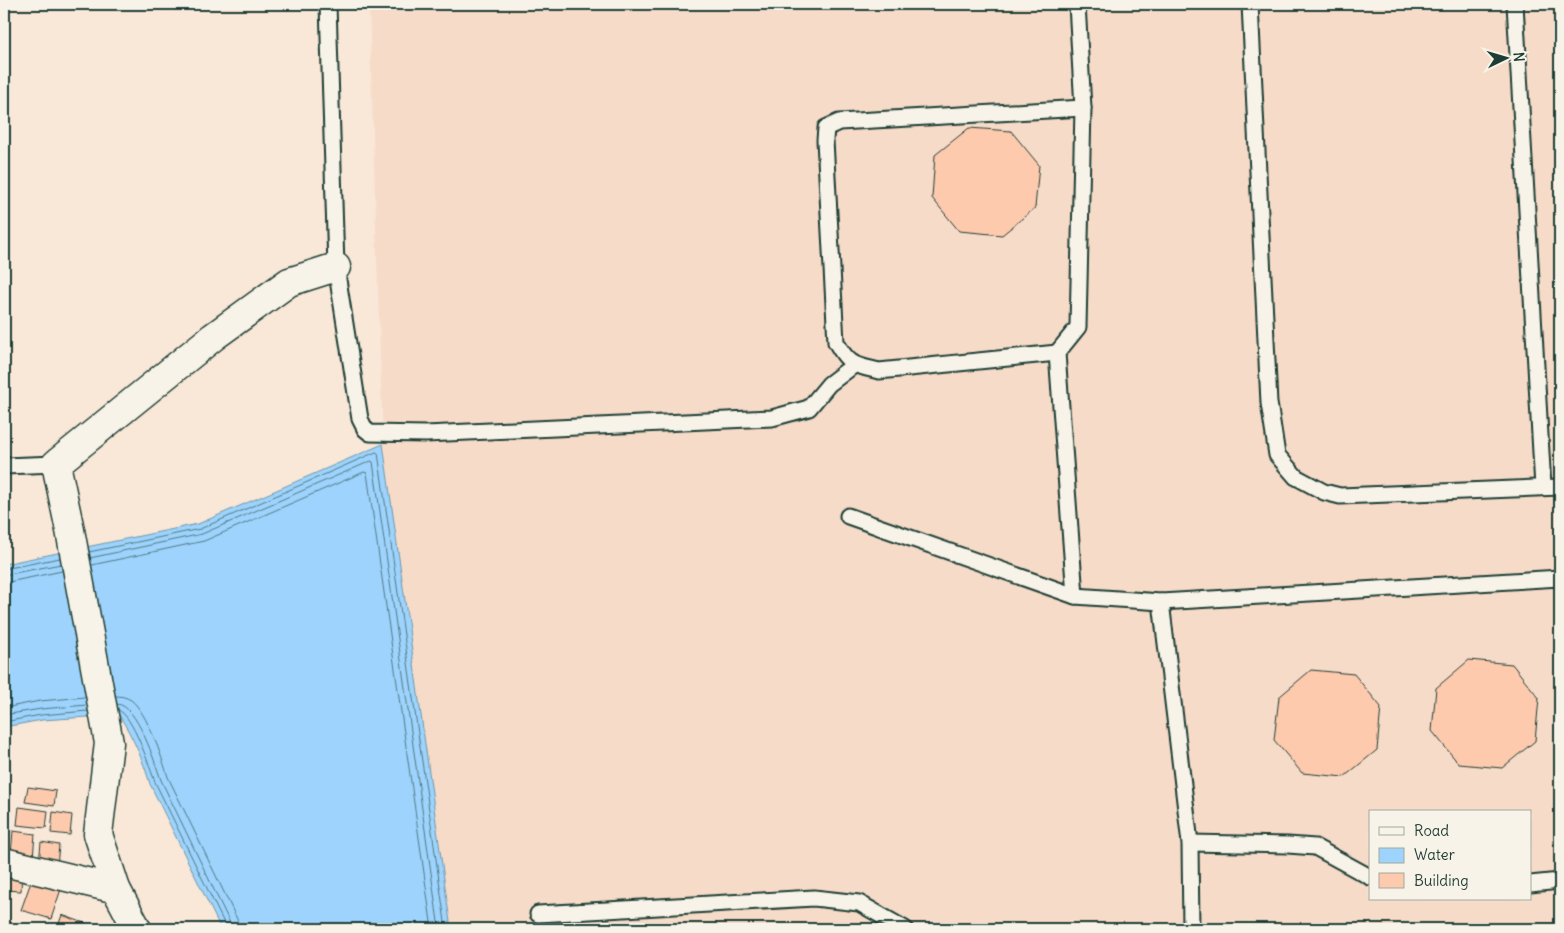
<svg xmlns="http://www.w3.org/2000/svg" width="1564" height="933" viewBox="0 0 1564 933" font-family="Delius,sans-serif">
  <style>
    .built { fill: #f6dbc8; fill-rule: evenodd }
    .water { fill: #9dd3fc; stroke: #6b97ac }
    .lines { fill: none; stroke-linecap: round; stroke-linejoin: round }
    .shore { stroke: #517984; stroke-width: 1 }
    .building { fill: #fecaae; stroke: #1f3d34 }
    .service-casing { stroke: #1f3d34; stroke-width: 19 }
    .minor-casing { stroke: #1f3d34; stroke-width: 31 }
    .service { stroke: #f7f3e8; stroke-width: 15 }
    .minor { stroke: #f7f3e8; stroke-width: 28 }
  </style>
  <rect width="100%" height="100%" fill="#f9e7d7"/>
  <filter id="ink" filterUnits="userSpaceOnUse"><feTurbulence type="fractalNoise" baseFrequency=".02" numOctaves="2"/><feDisplacementMap in="SourceGraphic" scale="10" xChannelSelector="R" yChannelSelector="G"/><feConvolveMatrix kernelMatrix="1 2 1 2 8 2 1 2 1" color-interpolation-filters="sRGB"/></filter>
  <g filter="url(#ink)">
    <path class="built" d="M369,4h1191v925h-1109l-68,-485zM1370,812h160v87h-160z"/>
    <path class="water" d="M383,444l68,485h-230l-71,-145c-7,-24 -17,-47 -31,-69l-77,5 -38,7v-163l194,-40z"/>
    <g class="lines">
      <g class="shore">
        <polyline points="89,552 200,529 376,452 378,453 446,929"/>
        <polyline points="90,558 202,534 371,461 373,462 439,929"/>
        <polyline points="92,565 204,541 364,472 367,473 432,929"/>
        <polyline points="4,569 60,558"/>
        <polyline points="4,575 61,564"/>
        <polyline points="4,583 62,571"/>
        <path d="M116,696c5,0 10,1 15,4 16,12 31,58 37,77l69,142 2,10"/>
        <path d="M117,704c20,0 38,59 44,76l69,143 1,6"/>
        <polyline points="4,708 40,701 85,697"/>
        <path d="M118,710c14,3 32,58 37,72l70,143v4"/>
        <polyline points="4,715 41,709 87,705"/>
        <polyline points="4,722 41,715 88,711"/>
      </g>
    </g>
    <g class="building">
      <polygon points="969,128 1011,131 1039,165 1035,208 1002,235 959,231 932,198 935,155"/>
      <polygon points="1469,660 1512,664 1539,698 1535,741 1502,768 1459,764 1432,731 1436,688"/>
      <polygon points="1311,670 1354,674 1381,707 1377,750 1344,777 1302,773 1274,740 1279,697"/>
      <polygon points="28,787 56,791 54,806 25,802"/>
      <polygon points="19,807 48,811 46,828 17,825"/>
      <polygon points="53,812 72,815 70,835 51,833"/>
      <polygon points="4,816 9,816 5,848 4,848"/>
      <polygon points="13,831 35,834 33,858 11,855"/>
      <polygon points="41,842 59,845 57,866 39,864"/>
      <polygon points="4,869 22,870 21,891 4,890"/>
      <polygon points="32,879 61,889 51,919 21,910"/>
      <polygon points="62,915 101,929 57,929"/>
    </g>
    <g class="lines">
      <g class="service-casing">
        <g id="service">
          <polyline points="328,4 336,267 360,419 365,429 370,433 426,434 772,418 809,408 829,384 854,365"/>
          <polyline points="1250,4 1269,403 1277,455 1296,477 1324,492 1340,496 1560,487"/>
          <polyline points="1515,4 1543,487"/>
          <path d="M1057,353l-178,18c-24,-6 -30,-5 -43,-29l-11,-202 1,-12 13,-6 244,-14"/>
          <polyline points="4,466 56,464"/>
          <polyline points="848,516 1075,596 1161,602 1190,843 1191,929"/>
          <polyline points="1075,596 1057,353 1078,327 1083,108 1077,4"/>
          <polyline points="1161,602 1560,578"/>
          <polyline points="1190,843 1288,845 1315,847 1370,877"/>
          <polyline points="1530,884 1560,881"/>
          <polyline points="538,914 814,898 859,903 905,929"/>
        </g>
      </g>
      <g class="minor-casing">
        <g id="minor">
          <polyline points="4,862 116,889"/>
          <polyline points="137,929 116,889 98,834 109,743 70,530 56,464 213,337 289,282 336,267"/>
        </g>
      </g>
      <use href="#service" class="service"/>
      <use href="#minor" class="minor"/>
    </g>
  </g>
  <rect width="1564" height="933" fill="none" stroke="#f7f3e8" stroke-width="20"/>
  <rect x="10" y="10" width="1544" height="913" fill="none" stroke="#1f3d34" stroke-width="2" filter="url(#ink)"/>
  <rect x="1369" y="810" width="162" height="90" fill="#f7f3e8" stroke="#a1aaa0"/>
  <rect x="1379" y="827" width="25" height="8" fill="#f7f3e8" stroke="#a1aaa0"/>
  <text x="1414" y="836" font-size="15" fill="#1f3d34">Road</text>
  <rect x="1379" y="848" width="25" height="15" fill="#9dd3fc" stroke="#a1aaa0"/>
  <text x="1414" y="860" font-size="15" fill="#1f3d34">Water</text>
  <rect x="1379" y="873" width="25" height="15" fill="#fecaae" stroke="#a1aaa0"/>
  <text x="1414" y="886" font-size="15" fill="#1f3d34">Building</text>
  <g transform="translate(1506 58) rotate(85)" stroke="#f7f3e8" stroke-width="4" paint-order="stroke">
  <path d="M0-4L9 19L0 12L-9 19Z" fill="#1f3d34"/>
  <text y="-8" font-size="14" font-weight="bold" text-anchor="middle" fill="#1f3d34">N</text>
  </g>
</svg>
